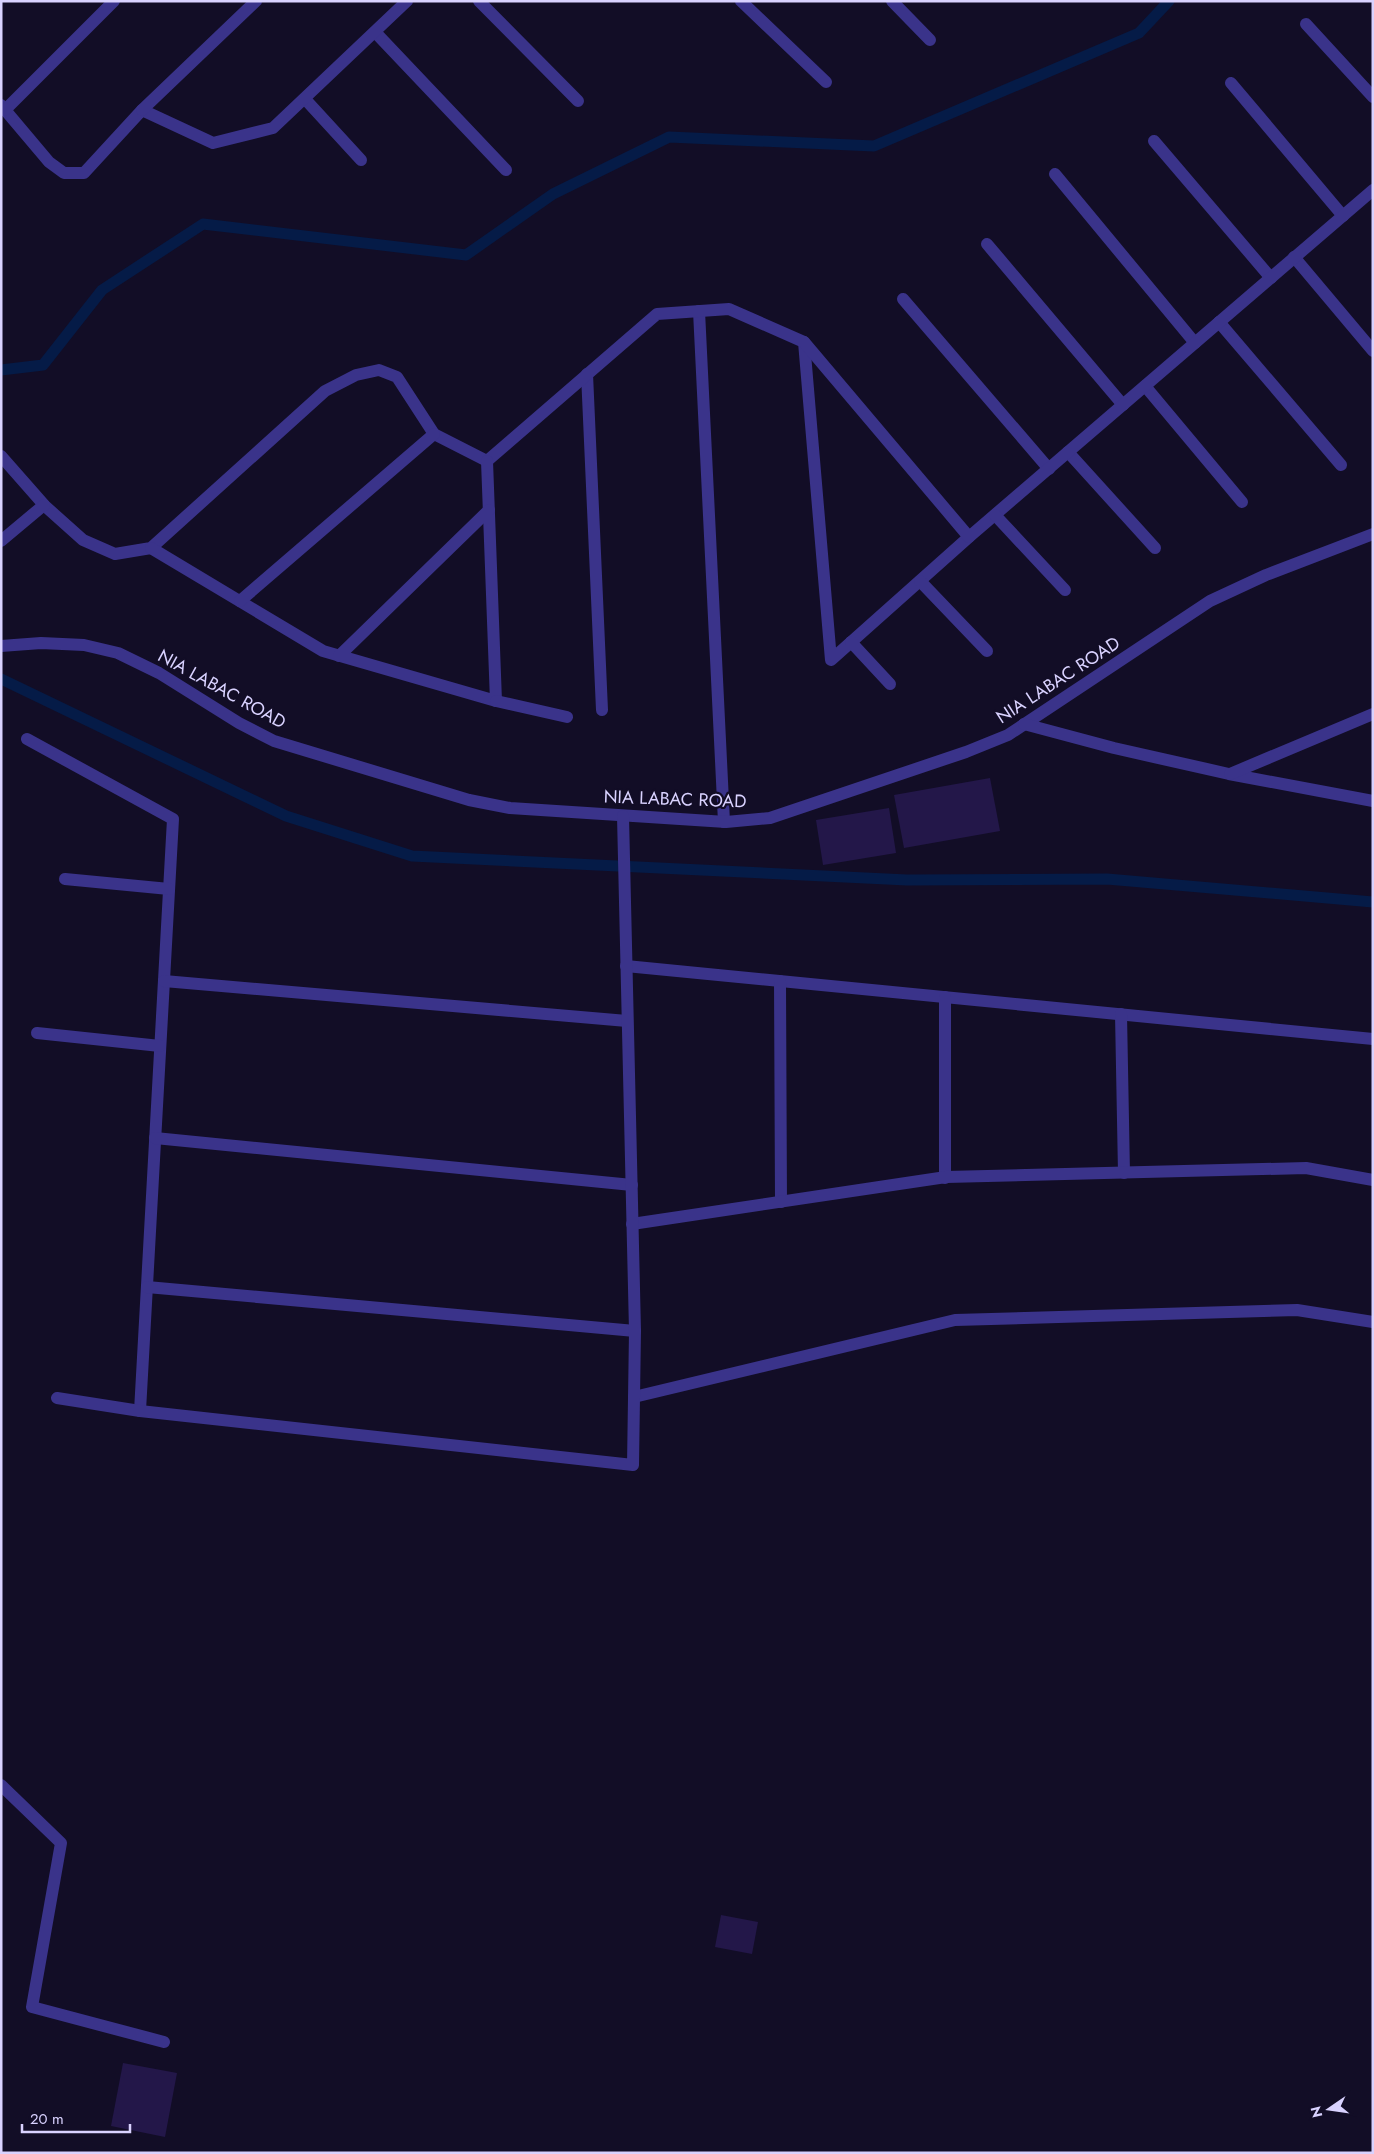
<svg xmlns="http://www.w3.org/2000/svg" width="1374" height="2154" viewBox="0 0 1374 2154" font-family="Jost,sans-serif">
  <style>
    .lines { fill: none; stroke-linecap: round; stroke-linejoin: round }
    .stream { stroke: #051b47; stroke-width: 11 }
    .building { fill: #231749 }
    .minor { stroke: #3a338a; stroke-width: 12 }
    .labels { text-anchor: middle; stroke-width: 4.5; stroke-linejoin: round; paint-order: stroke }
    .street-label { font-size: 18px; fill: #d9d2ff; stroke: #120d26 }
  </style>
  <rect width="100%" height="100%" fill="#120d26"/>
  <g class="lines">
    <g class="stream">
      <polyline points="1,370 43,365 102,290 203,224 466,255 553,194 669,137 874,146 1139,33 1169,1"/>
      <polyline points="1,679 286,816 412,856 907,880 1107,879 1373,902"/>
    </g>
  </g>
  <g class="building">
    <polygon points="990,778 1000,831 904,848 894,795"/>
    <polygon points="889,808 896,853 823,865 816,820"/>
    <polygon points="721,1915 758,1922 752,1954 715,1947"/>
    <polygon points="123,2063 177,2073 165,2137 111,2126"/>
  </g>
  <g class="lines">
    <g class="minor">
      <polyline points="479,1 578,101"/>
      <polyline points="741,1 826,82"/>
      <polyline points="892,1 930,40"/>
      <polyline points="1306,24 1373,97"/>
      <polyline points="375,32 506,170"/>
      <polyline points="1231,83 1343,216"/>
      <polyline points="305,99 361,160"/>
      <polyline points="1,105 49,162 64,173 84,173 142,110 213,143 273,128 407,1"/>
      <polyline points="5,110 114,1"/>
      <polyline points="142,110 256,1"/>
      <polyline points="1154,141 1271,278"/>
      <polyline points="1055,174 1195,343"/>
      <polyline points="987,244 1123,405"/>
      <polyline points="1294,257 1373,351"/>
      <polyline points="903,299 1049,469"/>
      <polyline points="699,311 724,822"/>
      <polyline points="1219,322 1341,465"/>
      <polyline points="804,342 831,660 969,537"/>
      <polyline points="587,374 602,710"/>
      <polyline points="1145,386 1242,502"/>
      <polyline points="1068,452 1155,548"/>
      <polyline points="1,456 45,506 83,540 115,554 151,548 325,391 356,375 379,370 397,377 434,434 487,461 657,314 729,309 804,342 969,537 1373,190"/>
      <polyline points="995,515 1065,590"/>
      <polyline points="1,541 44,505"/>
      <polyline points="151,548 323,651 496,701 487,461"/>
      <polyline points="920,581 987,651"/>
      <polyline points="240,601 434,434"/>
      <polyline points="851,642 890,684"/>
      <polyline points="1,646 41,643 84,645 118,653 159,673 239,723 274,741 469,800 510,808 726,822 770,818 966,752 1008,735 1210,601 1266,575 1373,534"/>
      <polyline points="339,656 489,510"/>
      <polyline points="496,701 567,717"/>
      <polyline points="1024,724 1114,748 1229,774 1373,801"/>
      <polyline points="27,739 173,819 140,1411"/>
      <polyline points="1230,774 1373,714"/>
      <polyline points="65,879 169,889"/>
      <polyline points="626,966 1373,1039"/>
      <polyline points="164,981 627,1021"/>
      <polyline points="780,981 781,1202"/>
      <polyline points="1121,1014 1124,1173"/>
      <polyline points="37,1033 160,1046"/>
      <polyline points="155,1138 632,1185"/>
      <polyline points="945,1178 945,997"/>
      <polyline points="632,1224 946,1177 1306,1168 1373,1180"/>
      <polyline points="147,1287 635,1331"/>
      <polyline points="634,1397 955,1320 1297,1310 1373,1322"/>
      <polyline points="57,1398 140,1411 633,1465 635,1331 623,816"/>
      <polyline points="1,1785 61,1843 32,2007 164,2042"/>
    </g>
  </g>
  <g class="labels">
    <g class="street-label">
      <text transform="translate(1058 680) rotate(-33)" y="6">NIA LABAC ROAD</text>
      <text transform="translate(222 689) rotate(29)" y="6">NIA LABAC ROAD</text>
      <text transform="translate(675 799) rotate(2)" y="6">NIA LABAC ROAD</text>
    </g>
  </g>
  <rect width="1374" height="2154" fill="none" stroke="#d9d2ff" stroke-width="5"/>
  <g transform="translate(1329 2109) rotate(257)" stroke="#120d26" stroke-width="4" paint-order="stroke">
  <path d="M0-4L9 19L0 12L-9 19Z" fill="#d9d2ff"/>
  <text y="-8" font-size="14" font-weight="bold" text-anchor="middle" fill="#d9d2ff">N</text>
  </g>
  <path d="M22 2124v8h108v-8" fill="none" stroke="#d9d2ff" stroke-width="2.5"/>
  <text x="30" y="2124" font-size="15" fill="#d9d2ff" stroke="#120d26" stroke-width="4" paint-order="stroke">20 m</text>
</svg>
